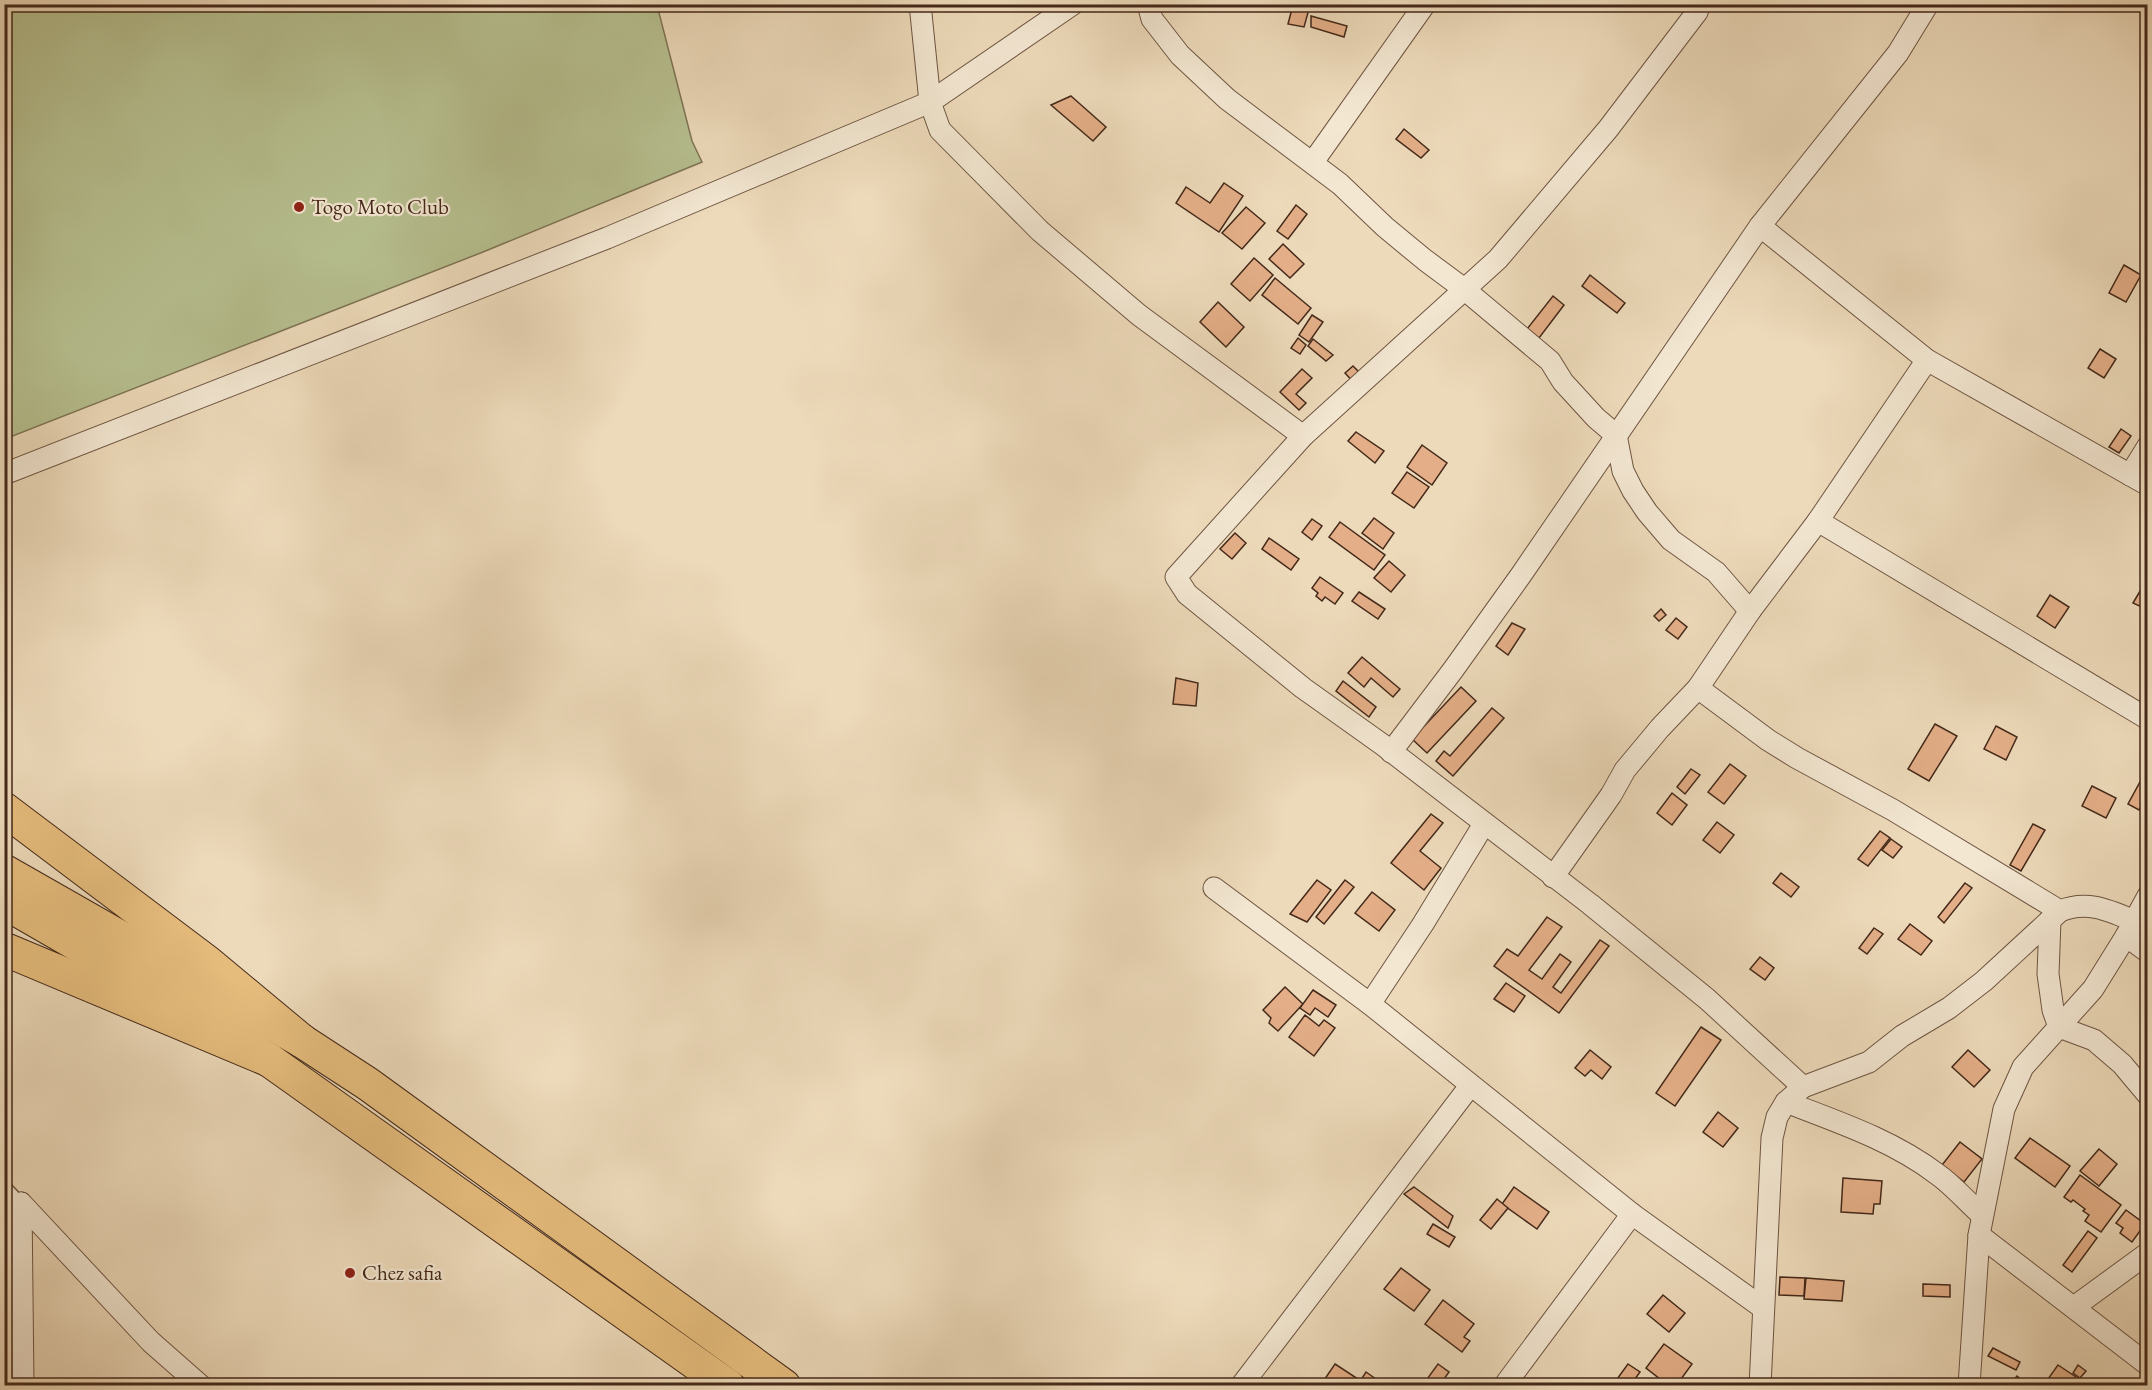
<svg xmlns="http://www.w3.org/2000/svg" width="2152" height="1390" viewBox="0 0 2152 1390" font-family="'EB Garamond',serif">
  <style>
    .green { fill: #b7c090; stroke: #7e7455; stroke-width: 1.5 }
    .building { fill: #e4af88; stroke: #44291a; stroke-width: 1.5 }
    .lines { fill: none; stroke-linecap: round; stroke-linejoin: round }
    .lane-casing { stroke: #6e5542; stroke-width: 13 }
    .street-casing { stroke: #6e5542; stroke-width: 23 }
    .primary-casing { stroke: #44291a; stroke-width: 35 }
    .highway-casing { stroke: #44291a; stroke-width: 35 }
    .lane { stroke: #f3e7d2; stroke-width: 10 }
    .street { stroke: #f3e7d2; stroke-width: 21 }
    .primary { stroke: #e6bd7d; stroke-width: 33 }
    .highway { stroke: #e6bd7d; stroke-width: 33 }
    .poi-dot { fill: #8f2418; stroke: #f3e7d2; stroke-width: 2 }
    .labels { text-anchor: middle; stroke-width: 4.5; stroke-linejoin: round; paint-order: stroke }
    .poi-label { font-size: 21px; fill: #44291a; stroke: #f3e7d2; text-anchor: start }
  </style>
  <rect width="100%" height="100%" fill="#eddaba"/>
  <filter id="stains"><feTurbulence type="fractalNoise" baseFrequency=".00333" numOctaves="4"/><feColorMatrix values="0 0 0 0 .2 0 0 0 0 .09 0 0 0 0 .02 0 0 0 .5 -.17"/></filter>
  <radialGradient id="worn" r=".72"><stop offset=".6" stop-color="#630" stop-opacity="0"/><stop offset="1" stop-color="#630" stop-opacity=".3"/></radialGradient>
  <polygon class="green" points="5,4 657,5 692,141 702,162 483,252 5,439"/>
  <g class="building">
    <polygon points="1293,5 1309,9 1304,27 1288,24"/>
    <polygon points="1311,16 1347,26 1344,37 1311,27"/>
    <polygon points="1071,96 1106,127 1093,141 1051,105"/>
    <polygon points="1404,129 1429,150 1421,158 1396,139"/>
    <polygon points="1224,183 1243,196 1219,232 1176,203 1186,187 1210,203"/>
    <polygon points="1296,205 1307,214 1288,239 1277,231"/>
    <polygon points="1246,207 1265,223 1242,249 1222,233"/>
    <polygon points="1283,244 1304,264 1290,278 1269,259"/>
    <polygon points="1254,258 1273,275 1250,301 1231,284"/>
    <polygon points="2124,265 2141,275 2126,302 2109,293"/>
    <polygon points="1590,275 1625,303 1617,313 1582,286"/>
    <polygon points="1275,278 1311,308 1298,324 1262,295"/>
    <polygon points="1553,296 1564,305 1539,338 1527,329"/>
    <polygon points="1218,302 1244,327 1226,347 1200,322"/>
    <polygon points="1312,315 1323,322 1309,342 1299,335"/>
    <polygon points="1298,338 1306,345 1300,354 1291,348"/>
    <polygon points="1313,339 1333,355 1326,361 1308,346"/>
    <polygon points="2100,349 2116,359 2104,378 2088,368"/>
    <polygon points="1353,366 1364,377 1356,385 1345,373"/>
    <polygon points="1302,369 1312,378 1296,394 1306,403 1299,410 1280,392"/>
    <polygon points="2121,429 2131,436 2119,453 2109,447"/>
    <polygon points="1356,432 1384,451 1375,463 1348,441"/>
    <polygon points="1422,445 1447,463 1432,485 1407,467"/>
    <polygon points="1407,472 1429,487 1414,508 1392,493"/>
    <polygon points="1374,518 1394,533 1383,549 1362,533"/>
    <polygon points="1312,519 1322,526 1312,540 1302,532"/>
    <polygon points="1340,522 1385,555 1374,570 1329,537"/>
    <polygon points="1235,533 1246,543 1232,559 1220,549"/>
    <polygon points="1269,538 1299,559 1291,570 1262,549"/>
    <polygon points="1389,561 1405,575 1391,592 1374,578"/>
    <polygon points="1320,577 1343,593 1335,604 1325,597 1322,601 1316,596 1318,593 1312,588"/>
    <polygon points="2146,581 2148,582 2148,610 2133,603"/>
    <polygon points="1359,592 1385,609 1378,619 1352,601"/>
    <polygon points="2050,595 2069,607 2055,628 2037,616"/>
    <polygon points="1661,609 1666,615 1659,621 1654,616"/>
    <polygon points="1676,618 1687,627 1678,639 1666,630"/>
    <polygon points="1512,623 1525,629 1508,655 1496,646"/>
    <polygon points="1362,657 1400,689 1393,697 1371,678 1364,687 1348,673"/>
    <polygon points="1176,678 1198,683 1196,706 1173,704"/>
    <polygon points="1343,681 1376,707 1369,717 1336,691"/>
    <polygon points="1461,687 1476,701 1427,753 1412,739"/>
    <polygon points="1492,708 1504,718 1453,776 1436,761 1444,751 1450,756"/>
    <polygon points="1935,724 1957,736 1929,781 1908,769"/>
    <polygon points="1996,726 2017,737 2006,760 1984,749"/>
    <polygon points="1730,764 1746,776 1724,804 1708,792"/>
    <polygon points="1691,769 1700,775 1685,794 1677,787"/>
    <polygon points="2140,782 2148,786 2148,803 2144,801 2139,810 2128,804"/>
    <polygon points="2092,786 2116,798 2106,818 2082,806"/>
    <polygon points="1672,793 1687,805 1672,825 1657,813"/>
    <polygon points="1431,814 1443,823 1420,851 1441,868 1424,890 1391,863"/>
    <polygon points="1717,822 1734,835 1720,853 1703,840"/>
    <polygon points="2033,824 2045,830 2021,871 2010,865"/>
    <polygon points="1880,831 1890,838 1868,866 1858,859"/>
    <polygon points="1891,839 1902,847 1893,858 1882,850"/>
    <polygon points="1781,873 1799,887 1791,897 1773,883"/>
    <polygon points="1317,880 1331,890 1307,922 1290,914"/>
    <polygon points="1345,880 1354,887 1324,924 1316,917"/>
    <polygon points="1965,883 1972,888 1944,923 1938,917"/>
    <polygon points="1372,892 1395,910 1379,931 1355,913"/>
    <polygon points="1547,917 1562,927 1529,970 1542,979 1560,954 1571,962 1553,987 1561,993 1600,940 1609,946 1559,1013 1494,966 1507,949 1518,956"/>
    <polygon points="1910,924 1932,941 1921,955 1898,939"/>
    <polygon points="1874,928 1883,934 1867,954 1859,948"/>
    <polygon points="1760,957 1774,968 1765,980 1750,969"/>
    <polygon points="1506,983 1525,996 1514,1012 1494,999"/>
    <polygon points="1285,987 1303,1004 1278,1031 1269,1023 1271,1018 1263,1010"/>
    <polygon points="1313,990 1336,1005 1328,1017 1315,1008 1310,1015 1300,1008"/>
    <polygon points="1305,1015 1319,1026 1324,1020 1335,1028 1314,1056 1289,1037"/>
    <polygon points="1701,1027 1721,1040 1675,1106 1656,1093"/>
    <polygon points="1590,1050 1611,1067 1602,1079 1591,1070 1585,1076 1575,1068"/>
    <polygon points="1968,1050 1990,1070 1974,1087 1952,1067"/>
    <polygon points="1718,1112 1738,1128 1723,1147 1703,1132"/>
    <polygon points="2030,1138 2070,1166 2055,1187 2015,1158"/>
    <polygon points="1960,1142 1982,1159 1964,1182 1942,1165"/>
    <polygon points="2099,1149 2117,1164 2099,1186 2080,1171"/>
    <polygon points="2080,1175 2121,1205 2101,1232 2085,1221 2089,1215 2083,1211 2085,1209 2073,1200 2071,1202 2064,1197"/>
    <polygon points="1843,1178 1882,1181 1880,1204 1874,1204 1873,1214 1841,1212"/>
    <polygon points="1414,1187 1453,1216 1448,1228 1404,1194"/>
    <polygon points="1514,1187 1549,1212 1537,1229 1502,1204"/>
    <polygon points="1497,1199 1508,1208 1491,1229 1480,1220"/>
    <polygon points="2126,1210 2145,1224 2132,1242 2120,1233 2123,1228 2116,1223"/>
    <polygon points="1433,1224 1455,1237 1449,1247 1427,1234"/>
    <polygon points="2088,1231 2097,1238 2072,1272 2063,1265"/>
    <polygon points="1401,1268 1430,1290 1414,1311 1384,1289"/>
    <polygon points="1780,1277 1805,1278 1804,1296 1779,1295"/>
    <polygon points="1806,1278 1844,1281 1842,1301 1804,1299"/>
    <polygon points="1923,1284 1950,1285 1950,1297 1923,1296"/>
    <polygon points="1663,1295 1685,1313 1669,1332 1647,1314"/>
    <polygon points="1443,1300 1474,1324 1464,1337 1470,1341 1462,1352 1425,1324"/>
    <polygon points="1664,1344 1692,1364 1676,1386 1669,1386 1646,1368"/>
    <polygon points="1993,1348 2020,1362 2016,1370 1988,1356"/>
    <polygon points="1335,1364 1358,1379 1353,1386 1320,1386"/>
    <polygon points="1438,1364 1449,1372 1439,1386 1422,1386"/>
    <polygon points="1628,1364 1640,1372 1630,1386 1612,1386"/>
    <polygon points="2058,1365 2079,1379 2074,1386 2043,1386"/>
    <polygon points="2078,1365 2086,1371 2080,1378 2073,1373"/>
    <polygon points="1366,1372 1386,1386 1357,1386"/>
    <polygon points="2017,1376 2029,1386 2009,1386"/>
  </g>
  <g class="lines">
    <g class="lane-casing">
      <polyline id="lane" points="4,1185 21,1203"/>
    </g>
    <g class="street-casing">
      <g id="street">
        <polyline points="920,4 930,102 940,130 1040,231 1139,315 1303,436"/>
        <polyline points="1148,4 1152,19 1180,55 1227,99 1340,184 1385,227 1425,260 1464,289 1550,361 1563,382 1596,418 1616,435 1623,471 1633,491 1647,512 1671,540 1716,572 1750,611"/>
        <polyline points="1700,4 1697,12 1608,129 1498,259 1303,436 1176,577 1187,594 1303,688 1383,745 1590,904 1707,999 1803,1087"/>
        <polyline points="1313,162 1425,4"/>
        <polyline points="1760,226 1927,360 2148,485"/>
        <polyline points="4,474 607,238 930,102 1073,4"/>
        <polyline points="2130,475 2148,446"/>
        <polyline points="1818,521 2148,719"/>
        <polyline points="1698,688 1768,740 1797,758 1893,810 2060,911"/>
        <polyline points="1391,752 1453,670 1521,575 1760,226 1898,53 1928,4"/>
        <polyline points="1553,877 1611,795 1625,770 1660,728 1698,688 1750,611 1818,521 1927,360"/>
        <polyline points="1214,888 1370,1004 1632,1214 1763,1308"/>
        <polyline points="2148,896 2126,936 2148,952"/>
        <polyline points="2050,920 2048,974 2053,1010 2059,1027 2094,1040 2122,1064 2148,1095"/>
        <polyline points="1370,1004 1423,924 1484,824"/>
        <path d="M1786,1102c52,20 106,38 151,72 16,11 30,28 45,41"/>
        <polyline points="21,1203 151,1342 201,1386"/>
        <polyline points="21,1203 23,1386"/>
        <polyline points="1979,1235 2148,1365"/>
        <polyline points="2074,1307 2148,1253"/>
        <polyline points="1241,1386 1470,1086"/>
        <polyline points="1504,1386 1632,1214"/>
        <path d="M1760,1386l12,-248 5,-21 9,-15 17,-15 66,-25 33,-26 47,-28 35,-27 76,-70c27,-11 48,-1 74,10"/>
        <polyline points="1969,1386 1979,1235 2004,1109 2023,1067 2093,989 2126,936"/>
      </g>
    </g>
    <g class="primary-casing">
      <g id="primary">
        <polyline points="4,871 302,1041 368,1084 784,1386"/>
        <polyline points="4,902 170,998 269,1060 728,1386"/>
      </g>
    </g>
    <g class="highway-casing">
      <g id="highway">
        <polyline points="4,809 207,962 302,1041"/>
        <polyline points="4,949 269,1060"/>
      </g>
    </g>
    <use href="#lane" class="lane"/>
    <use href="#street" class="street"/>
    <use href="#primary" class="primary"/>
    <use href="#highway" class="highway"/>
  </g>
  <g class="poi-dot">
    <circle cx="299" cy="207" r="6"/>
    <circle cx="350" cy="1273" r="6"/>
  </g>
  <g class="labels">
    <g class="poi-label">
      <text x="311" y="214">Togo Moto Club</text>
      <text x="362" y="1280">Chez safia</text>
    </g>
  </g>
  <rect width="2152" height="1390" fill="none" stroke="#eddaba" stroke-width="24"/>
  <rect x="6" y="6" width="2140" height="1378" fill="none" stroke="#44291a" stroke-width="3"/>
  <rect x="12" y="12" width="2128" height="1366" fill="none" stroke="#44291a" stroke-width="1.5"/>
  <rect width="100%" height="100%" filter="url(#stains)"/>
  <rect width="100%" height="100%" fill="url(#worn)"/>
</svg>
